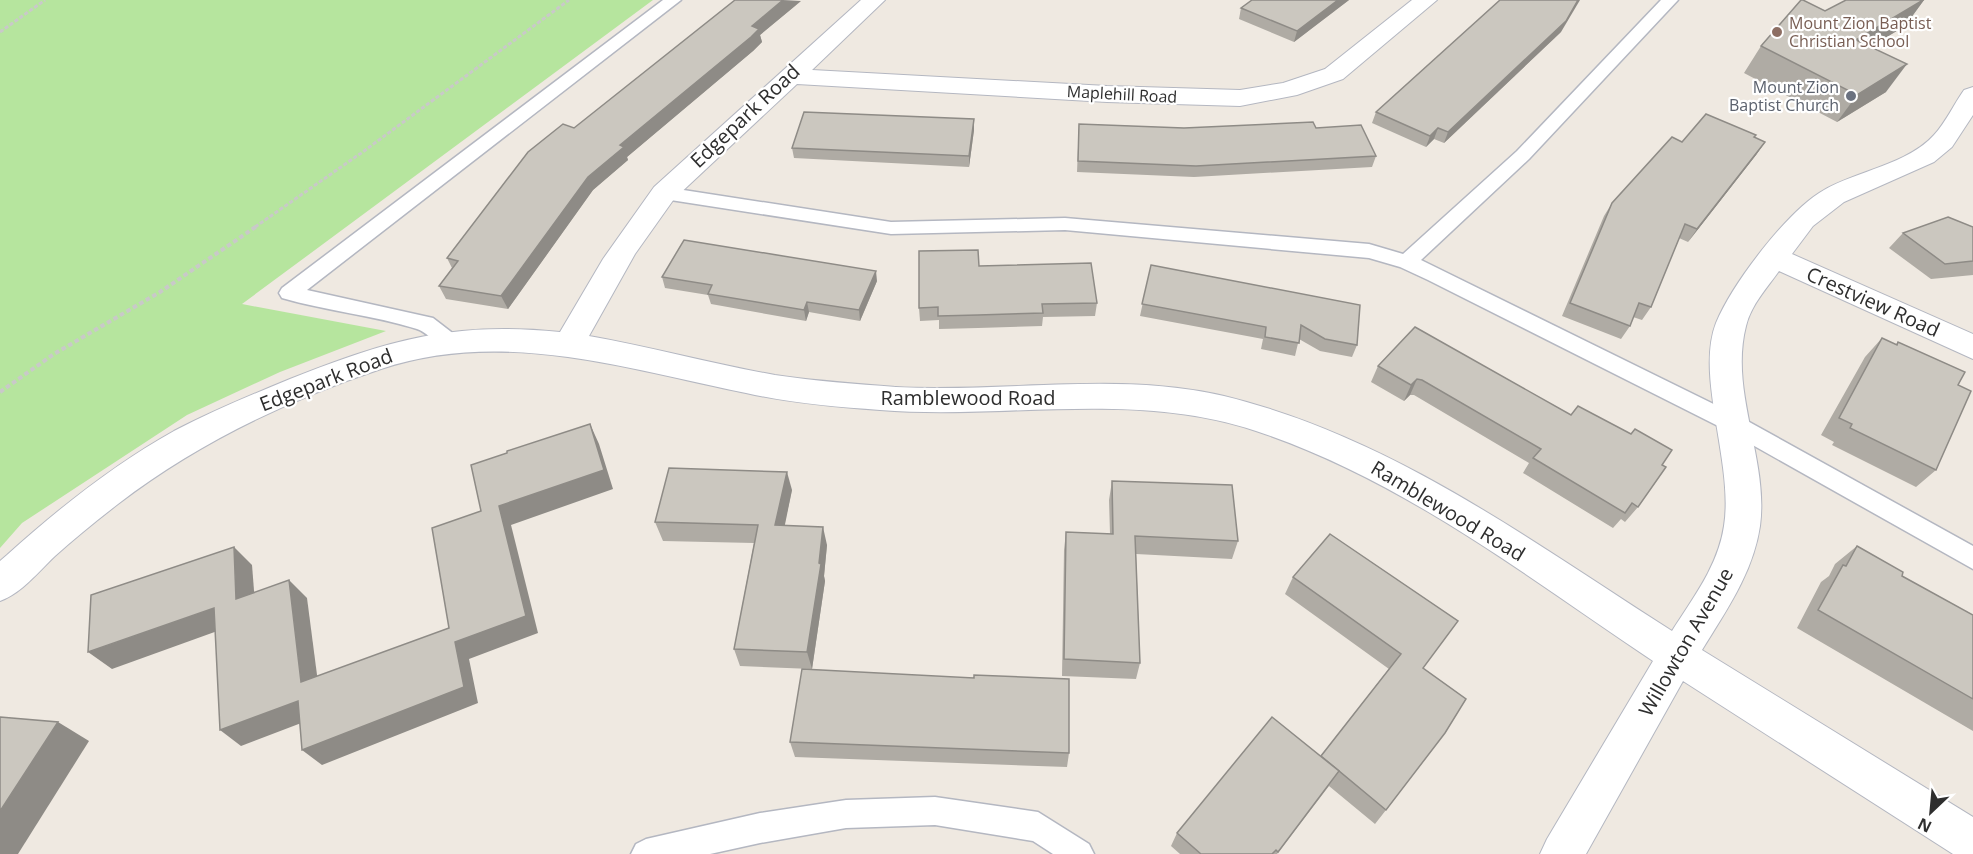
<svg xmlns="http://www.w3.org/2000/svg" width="1973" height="854" viewBox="0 0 1973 854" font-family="'Open Sans',sans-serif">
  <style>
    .green { fill: #b6e59e }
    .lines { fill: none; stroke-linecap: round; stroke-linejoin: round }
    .service-casing { stroke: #b4b7c1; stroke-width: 3 }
    .minor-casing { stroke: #b4b7c1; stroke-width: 2 }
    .path-far1 { stroke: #c9c9c9; stroke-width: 3; stroke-dasharray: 4 2; stroke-linecap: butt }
    .path { stroke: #c9c9c9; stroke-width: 4; stroke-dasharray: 4.5 3; stroke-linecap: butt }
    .service { fill: #fff; fill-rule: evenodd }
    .minor { fill: #fff; fill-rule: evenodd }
    .wall { fill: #afaba4 }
    .shaded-wall { fill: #8e8b86 }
    .building { fill: #cbc7bf; stroke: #8e8b86; stroke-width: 1.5 }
    .education-dot { fill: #8d6e63; stroke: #fff; stroke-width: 2 }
    .worship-dot { fill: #6b7280; stroke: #fff; stroke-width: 2 }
    .labels { text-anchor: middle; stroke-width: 4.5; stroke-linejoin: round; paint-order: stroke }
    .far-education-label { font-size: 16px; fill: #785e54; stroke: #fff; text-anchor: start }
    .far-worship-label { font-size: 16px; fill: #5b616d; stroke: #fff; text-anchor: end }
    .far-street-label { font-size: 16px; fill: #2e2e2e; stroke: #fff }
    .street-label { font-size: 20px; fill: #2e2e2e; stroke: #fff }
  </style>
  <rect width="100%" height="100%" fill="#efe9e1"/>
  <polygon class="green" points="0,0 653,0 242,304 386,331 280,372 187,415 22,523 0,548"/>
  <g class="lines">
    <g class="service-casing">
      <g id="service">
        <path d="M663,0h18l-374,290 126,28 26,20 4,6 -4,6c-19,6 -26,-16 -42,-21 -44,-14 -91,-18 -135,-31l-3,-5 3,-5z"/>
        <polygon points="1661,0 1678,0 1529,159 1421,260 1742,418 1973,546 1973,569 1726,430 1428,280 1400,267 1369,258 1065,230 891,234 664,199 657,197 655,193 657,189 664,187 891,222 1065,218 1369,244 1403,254 1517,151"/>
        <polygon points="935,797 1038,812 1089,844 1094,854 1053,854 1033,841 935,825 846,828 760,843 710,854 631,854 636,844 646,839 760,813 846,800"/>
      </g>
    </g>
    <g class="minor-casing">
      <path id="minor" d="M861,0h24l-73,70 295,16 133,4 43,-7 42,-14 87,-69h25l-94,79 -46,16 -57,11 -133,-4 -310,-18 -123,115 -39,55 -46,82c62,11 124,28 186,39 40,6 81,9 121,12 109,6 221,-16 328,9 168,41 305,144 448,235 21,-33 46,-65 52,-105 10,-62 -29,-149 -8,-203 16,-39 72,-113 108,-133 33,-19 84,-26 110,-55 12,-13 20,-31 30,-45l9,-3v28l-21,32 -18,15 -90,40 -31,24 -21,28 181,80v25l-194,-88c-12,17 -28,34 -33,55 -17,66 23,133 14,200 -7,47 -34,85 -58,124l271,167v37h-20l-270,-173 -97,173h-46l7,-15 106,-178c-127,-85 -250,-181 -397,-230 -122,-41 -251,-11 -376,-21 -45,-3 -90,-7 -134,-17 -119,-24 -244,-65 -365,-24 -93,31 -185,75 -263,135 -22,17 -43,34 -63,52 -17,16 -33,37 -55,45v-40l7,-6c51,-46 106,-90 167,-124 38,-20 77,-36 116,-52 98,-39 163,-58 270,-47l43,-73 51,-72z"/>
    </g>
    <g class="path-far1">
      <polyline points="0,32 45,0"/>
      <polyline points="255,227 364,151 569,0"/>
    </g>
    <polyline class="path" points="0,392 54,354 160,292 257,226"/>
    <use href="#service" class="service"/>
    <use href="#minor" class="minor"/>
  </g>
  <g class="wall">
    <polygon points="1252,0 1349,0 1294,42 1239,19 1241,8"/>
    <polygon points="1846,0 1924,0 1905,26 1870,47 1886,92 1837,122 1744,73 1761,46"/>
    <polygon points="801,1 760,35 762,42 753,51 627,157 628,160 593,190 508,309 446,299 439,286 452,268 447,258"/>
    <polygon points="1561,32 1444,143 1434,139 1426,147 1372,123 1376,112"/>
    <polygon points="974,119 974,130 969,167 794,158 792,148"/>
    <polygon points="1079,124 1184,128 1316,128 1376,156 1372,167 1194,177 1077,172"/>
    <polygon points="1754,137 1765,142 1756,155 1688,242 1679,238 1651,307 1642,320 1633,317 1630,326 1621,339 1562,316 1604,216 1612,203"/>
    <polygon points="1973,227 1973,275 1931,279 1889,248 1903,233"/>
    <polygon points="1151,265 1357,345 1352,357 1320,351 1299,339 1295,356 1261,349 1263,339 1140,316"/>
    <polygon points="979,266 1097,303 1095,316 1043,317 1042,326 978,328 939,329 939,320 920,321 919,308"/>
    <polygon points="662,277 877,281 860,321 809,312 806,321 711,304 708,295 665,288"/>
    <polygon points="1882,338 1895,345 1898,342 1958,385 1936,470 1916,487 1832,445 1834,442 1821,435 1865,357"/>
    <polygon points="1378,366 1571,415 1662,465 1638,507 1625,522 1621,519 1613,528 1523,473 1529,463 1414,395 1410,395 1404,401 1371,382"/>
    <polygon points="1112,481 1238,541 1232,559 1136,554 1140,663 1136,679 1062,676 1064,550 1066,532 1110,534 1109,500"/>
    <polygon points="792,490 784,526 827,545 824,576 825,581 812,669 740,666 734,649 754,543 663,541 655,522"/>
    <polygon points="1857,546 1902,576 1973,615 1973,731 1797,628 1821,582 1829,576 1835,564"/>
    <polygon points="1293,577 1423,668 1386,810 1375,824 1329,786 1277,854 1180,854 1171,846 1177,833 1321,756 1389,669 1285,594"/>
    <polygon points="790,742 1069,753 1067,767 795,757"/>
  </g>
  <g class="shaded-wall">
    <polygon points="783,0 801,1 760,35 762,42 753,51 627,157 628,160 593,190 508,309 501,296 588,177 620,145 752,26"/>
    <polygon points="1338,0 1349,0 1294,42 1297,31"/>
    <polygon points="1578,0 1580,0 1561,32 1444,143 1448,132"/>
    <polygon points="1923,0 1924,0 1905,26 1837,67 1856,40"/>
    <polygon points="1907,64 1886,92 1837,122 1857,95"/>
    <polygon points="974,119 974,130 969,167 969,156"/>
    <polygon points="1438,128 1434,139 1426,147 1430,136"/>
    <polygon points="1765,142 1756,155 1688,242 1697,229"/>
    <polygon points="876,271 877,281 860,321 859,310"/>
    <polygon points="807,302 809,312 806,321 804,310"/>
    <polygon points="1417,379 1410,395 1404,401 1411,385"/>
    <polygon points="590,424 599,444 613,489 511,525 538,633 469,659 478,703 322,765 302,750 455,642 499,506"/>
    <polygon points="787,472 792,490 781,544 775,525"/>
    <polygon points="823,527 827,545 824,576 825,581 812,669 807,652"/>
    <polygon points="234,547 252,565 256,616 236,599"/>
    <polygon points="289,580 307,598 320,698 301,682"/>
    <polygon points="214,608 234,625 112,669 88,652"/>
    <polygon points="298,701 317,717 241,746 220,730"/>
    <polygon points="58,722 89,741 18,854 0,854 0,811"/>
  </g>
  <g class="building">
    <polygon points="735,0 783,0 752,26 759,29 751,37 620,145 624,147 588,177 501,296 439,286 458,261 447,258 528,152 563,124 574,128"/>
    <polygon points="1252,0 1338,0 1297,31 1241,8"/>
    <polygon points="1500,0 1578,0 1566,21 1448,132 1438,128 1430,136 1376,112"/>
    <polygon points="1801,0 1803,0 1825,11 1846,0 1923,0 1856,40 1907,64 1857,95 1761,46"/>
    <polygon points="804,112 974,119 969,156 792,148"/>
    <polygon points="1706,114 1756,135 1754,137 1765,142 1697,229 1685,224 1651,307 1639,303 1630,326 1570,303 1612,203 1672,137 1682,142"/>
    <polygon points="1313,122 1316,128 1361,125 1376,156 1196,166 1078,161 1079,124 1184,128"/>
    <polygon points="1948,217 1973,227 1973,261 1945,264 1903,233"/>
    <polygon points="684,240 876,271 859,310 807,302 804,310 708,294 712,285 662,277"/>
    <polygon points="978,250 979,266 1091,263 1097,303 1042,304 1043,313 978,315 938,316 938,307 919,308 919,251"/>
    <polygon points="1151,265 1360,305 1357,345 1325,339 1301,325 1299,343 1265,337 1266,327 1142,304"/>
    <polygon points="1415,327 1571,415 1578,406 1631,434 1635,429 1672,450 1662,465 1666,467 1638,507 1632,503 1625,513 1533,458 1541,449 1422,380 1417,379 1411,385 1378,366"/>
    <polygon points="1882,338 1897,345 1898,342 1965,372 1958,385 1971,391 1936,470 1850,428 1852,424 1839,418"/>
    <polygon points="590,424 604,470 499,506 526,616 455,642 464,687 302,750 298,701 220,730 214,608 88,652 91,595 234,547 236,599 289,580 301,682 449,628 432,528 481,511 471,465 507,453 507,451"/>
    <polygon points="669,468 787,472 775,525 823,527 819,563 821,564 807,652 734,649 758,525 655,522"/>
    <polygon points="1112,481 1232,485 1238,541 1135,536 1140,663 1064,659 1066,532 1113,534"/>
    <polygon points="1330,534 1458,621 1423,668 1466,699 1445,733 1386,810 1321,756 1401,654 1293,577"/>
    <polygon points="1857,546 1903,572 1902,576 1973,615 1973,699 1818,610 1843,565 1846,566"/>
    <polygon points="802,669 974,678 974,675 1069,679 1069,753 790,742"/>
    <polygon points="0,717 58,722 0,811"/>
    <polygon points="1272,717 1339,771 1278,852 1276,850 1272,854 1201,854 1177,833"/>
  </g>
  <circle class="education-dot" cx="1777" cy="32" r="6"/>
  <circle class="worship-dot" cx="1851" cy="96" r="6"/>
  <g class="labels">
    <g class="far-education-label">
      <text x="1789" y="29">Mount Zion Baptist<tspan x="1789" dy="18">Christian School</tspan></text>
    </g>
    <g class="far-worship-label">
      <text x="1839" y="93">Mount Zion<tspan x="1839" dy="18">Baptist Church</tspan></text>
    </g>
    <g class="far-street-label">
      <text transform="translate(1122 94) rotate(3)" y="6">Maplehill Road</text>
    </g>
    <g class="street-label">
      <text transform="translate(745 116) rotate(-43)" y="7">Edgepark Road</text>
      <text transform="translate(1873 302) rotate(24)" y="7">Crestview Road</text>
      <text transform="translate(326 380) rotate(-21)" y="7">Edgepark Road</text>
      <text x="968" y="405">Ramblewood Road</text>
      <text transform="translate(1448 511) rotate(31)" y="7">Ramblewood Road</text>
      <text transform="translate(1686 642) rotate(-60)" y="7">Willowton Avenue</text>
    </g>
  </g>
  <g transform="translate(1931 812) rotate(206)" stroke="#ffffff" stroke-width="4.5" paint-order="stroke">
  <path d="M0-4.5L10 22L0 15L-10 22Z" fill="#2e2e2e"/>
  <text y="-9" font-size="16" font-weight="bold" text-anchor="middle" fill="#2e2e2e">N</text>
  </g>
</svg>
